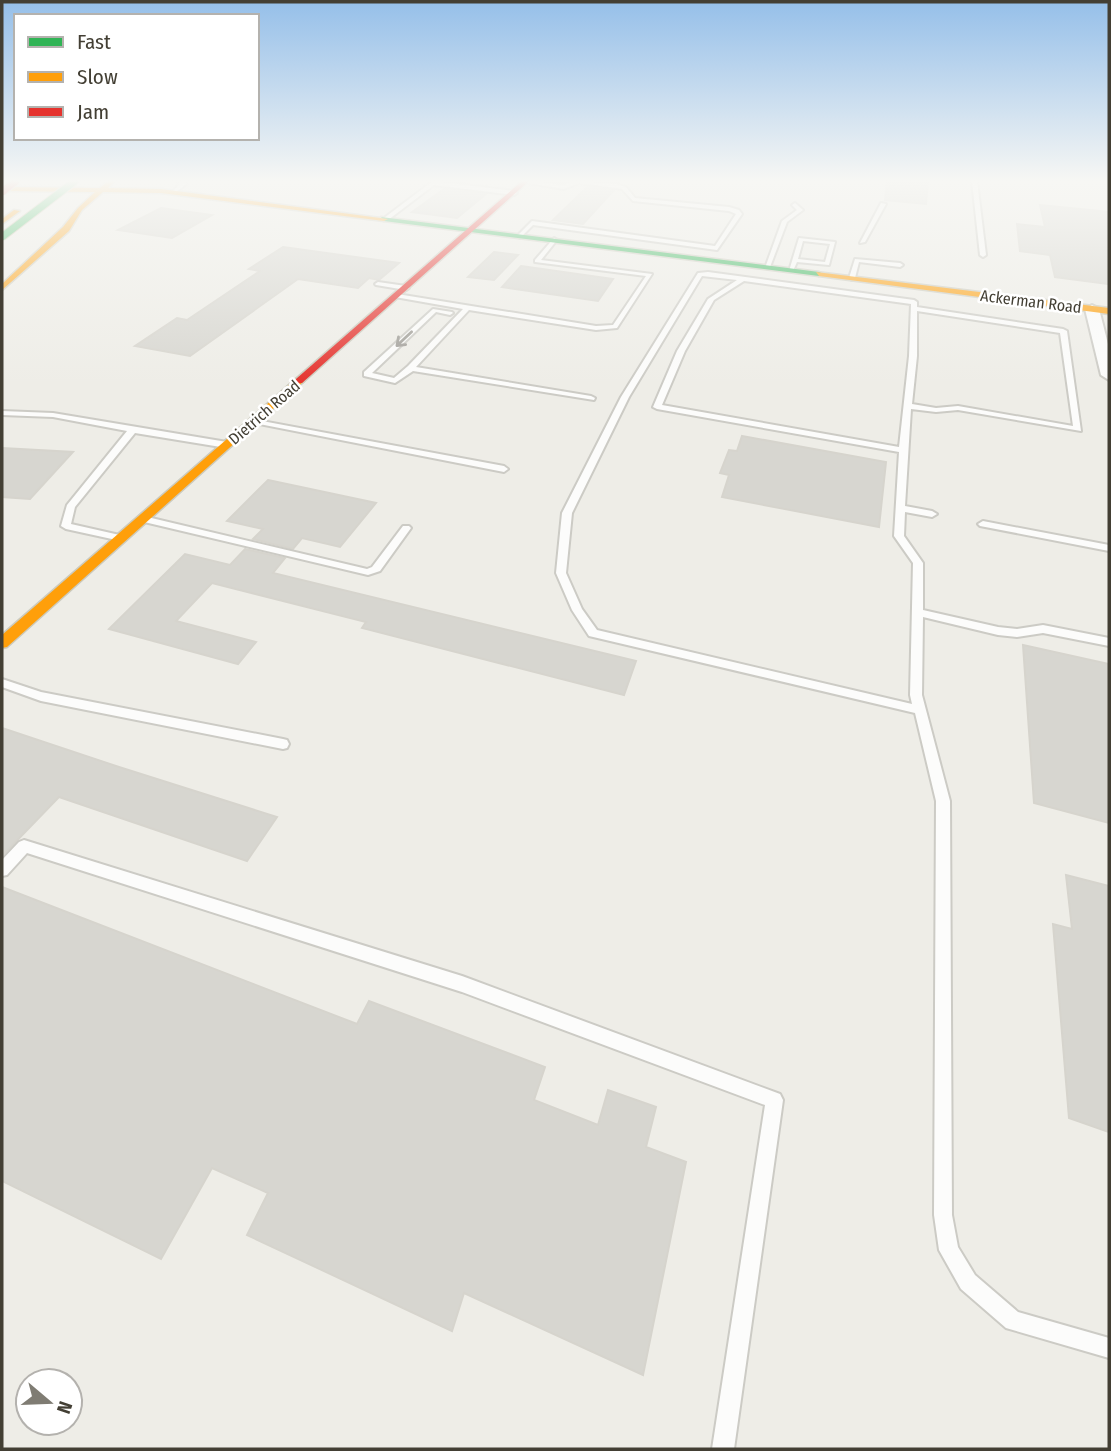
<svg xmlns="http://www.w3.org/2000/svg" width="1111" height="1451" viewBox="0 0 1111 1451" font-family="'Fira Sans Condensed',sans-serif">
  <style>
    .building { fill: #d7d6d0; stroke: #d6d4cd; stroke-width: 2 }
    .lines { fill: none; stroke-linecap: round; stroke-linejoin: round }
    .lane-casing { stroke: #cccbc5; stroke-width: 4 }
    .street-casing { stroke: #cccbc5; stroke-width: 4 }
    .fast-casing { stroke: #cccbbe; stroke-width: 3 }
    .slow-casing { stroke: #cccbbe; stroke-width: 3 }
    .jam-casing { stroke: #cccbbe; stroke-width: 3 }
    .lane { fill: #fcfcfb; fill-rule: evenodd }
    .street { fill: #fcfcfb; fill-rule: evenodd }
    .fast { fill: #30b455; fill-rule: evenodd }
    .slow { fill: #ff9f0a; fill-rule: evenodd }
    .jam { fill: #e5322d; fill-rule: evenodd }
    .fast-bridge-casing { stroke: #c5bea3; stroke-width: 9; stroke-linecap: butt }
    .jam-bridge-casing { stroke: #c5bea3; stroke-width: 9; stroke-linecap: butt }
    .fast-bridge { stroke: #30b455; stroke-width: 7 }
    .jam-bridge { stroke: #e5322d; stroke-width: 7 }
    .oneway { stroke: #a09e98 }
    .labels { text-anchor: middle; stroke-width: 5; stroke-linejoin: round; paint-order: stroke }
    .far-street-label { font-size: 16px; fill: #433f34; stroke: #fff }
  </style>
  <rect width="100%" height="100%" fill="#eeede7"/>
  <g class="building">
    <polygon points="887,181 928,181 926,204 885,200"/>
    <polygon points="587,187 614,190 583,224 553,220"/>
    <polygon points="444,189 486,194 457,218 412,212"/>
    <polygon points="1040,205 1109,212 1109,284 1055,277 1050,255 1020,251 1017,224 1045,227"/>
    <polygon points="161,208 212,215 172,238 118,230"/>
    <polygon points="283,247 399,263 379,280 369,278 358,288 298,279 190,356 135,346 177,318 187,320 260,271 249,269"/>
    <polygon points="494,252 518,255 494,280 468,277"/>
    <polygon points="521,266 613,279 598,301 502,287"/>
    <polygon points="742,436 886,462 879,527 722,497 729,475 720,473 729,450 737,451"/>
    <polygon points="2,448 73,452 30,499 2,497"/>
    <polygon points="268,480 376,503 340,547 302,538 293,549 253,539 263,529 227,521"/>
    <polygon points="245,549 285,558 273,573 636,661 624,695 362,628 366,622 212,583 176,621 256,642 238,664 109,629 185,554 230,565"/>
    <polygon points="1023,645 1109,664 1109,823 1034,803"/>
    <polygon points="2,728 119,767 277,817 247,861 59,797 2,856"/>
    <polygon points="1066,875 1109,886 1109,1132 1069,1118 1053,924 1072,929"/>
    <polygon points="2,887 357,1024 369,1001 545,1067 534,1100 598,1125 608,1090 656,1107 646,1147 686,1162 643,1375 464,1293 452,1331 247,1235 268,1193 212,1168 161,1259 2,1181"/>
  </g>
  <g class="lines">
    <g class="lane-casing">
      <g id="lane">
        <polygon points="177,181 183,181 186,184 175,193 171,193 180,184"/>
        <polygon points="433,181 514,191 517,193 514,195 434,185 388,220 384,220 384,218"/>
        <polygon points="532,181 563,185 573,181 616,184 626,187 635,198 729,207 739,210 742,214 717,250 533,225 520,238 518,235 532,221 715,246 736,214 729,211 633,201 622,189 616,188 579,183 564,189 522,182"/>
        <polygon points="972,181 977,181 986,255 983,257 980,255"/>
        <polygon points="795,203 803,210 787,222 770,267 765,268 782,221 797,210 792,205"/>
        <polygon points="881,203 886,204 865,242 860,243"/>
        <polygon points="554,238 557,240 541,260 652,274 617,328 596,330 469,310 416,367 591,396 595,398 594,400 413,371 395,383 364,376 364,372 433,309 452,312 453,313 450,315 436,312 372,373 394,378 408,366 463,309 395,297 395,295 397,294 596,326 613,325 646,276 535,262 535,260"/>
        <path d="M799,238l36,4 -6,23 -32,-3 -4,9h-4zM803,241l27,3 -5,18 -27,-3z"/>
        <polygon points="855,259 900,263 903,265 900,267 859,262 855,278 852,280 849,278"/>
        <path d="M708,272l206,28 3,2v5l146,22 4,2 14,100 -123,-21 -22,2 -25,-3 -6,97 27,5 5,3 -5,3 -27,-5 -1,24 19,27v47l75,17 19,2 26,-4 66,13v8l-66,-13 -26,4 -19,-2 -75,-18 -1,78 28,106 2,414 6,32 17,28 43,37 91,26v20l-103,-30 -45,-39 -22,-39 -5,-35 2,-414 -21,-88 -326,-77 -17,-26 -16,-37 6,-60 59,-116 77,-124zM702,276l35,4 -29,19 -31,52 -24,56 4,2 242,43 -5,84 19,27 -3,132 2,9 -315,-74 -15,-21 -16,-36 6,-60 57,-116zM744,281l167,23 -2,52 -10,91 -237,-42 23,-54 29,-51zM917,311l143,22 13,93 -115,-20 -22,2 -24,-4 5,-48z"/>
        <polygon points="378,282 406,286 409,288 406,290 376,285 375,284"/>
        <polygon points="2,411 53,413 227,442 231,445 227,448 135,433 75,507 71,524 124,536 124,540 121,541 66,529 61,526 67,505 127,431 53,417 2,415"/>
        <polygon points="251,419 504,466 508,469 504,472 254,423 250,421"/>
        <polygon points="143,516 367,569 372,567 403,526 409,526 411,528 380,571 368,575 140,521 138,519"/>
        <polygon points="983,521 1109,545 1109,551 980,526 978,524"/>
        <polygon points="2,679 41,692 283,739 287,740 289,744 287,748 283,749 41,701 2,687"/>
        <polygon points="24,840 462,976 780,1094 783,1100 734,1449 712,1449 765,1105 462,992 27,853 7,875 2,876 2,860 19,842"/>
      </g>
    </g>
    <g class="street-casing">
      <polygon id="street" points="1092,305 1099,309 1109,348 1109,380 1101,375 1085,309"/>
    </g>
    <g class="fast-casing">
      <polygon id="fast" points="381,217 819,272 823,274 819,276 384,221"/>
    </g>
    <g class="slow-casing">
      <g id="slow">
        <polygon points="108,181 115,181 108,188 161,189 388,219 384,221 161,193 103,192 82,210 69,231 2,290 2,284 63,227 78,208 95,192 2,191 2,187 100,188"/>
        <polygon points="14,210 20,211 2,224 2,219"/>
        <polygon points="816,272 1109,308 1109,314 819,276"/>
        <polygon points="296,379 304,381 7,647 2,648 2,635"/>
      </g>
    </g>
    <g class="jam-casing">
      <polygon id="jam" points="522,181 529,181 302,383 296,383 296,379"/>
    </g>
    <use href="#lane" class="lane"/>
    <use href="#street" class="street"/>
    <use href="#fast" class="fast"/>
    <use href="#slow" class="slow"/>
    <use href="#jam" class="jam"/>
    <g class="fast-bridge-casing">
      <polyline id="fast-bridge" points="2,237 75,181"/>
    </g>
    <g class="jam-bridge-casing">
      <polyline id="jam-bridge" points="2,192 16,181"/>
    </g>
    <use href="#fast-bridge" class="fast-bridge"/>
    <use href="#jam-bridge" class="jam-bridge"/>
  </g>
  <defs><path id="oneway-shaft" d="M-6 0H5M1.5-3L5.5 0L1.5 3" fill="none" stroke-width="1.6" stroke-linecap="round" stroke-linejoin="round" transform="scale(1.75)"/></defs>
  <use class="oneway" href="#oneway-shaft" transform="translate(404 339) rotate(137)"/>
  <linearGradient id="sky" x2="0" y2="1"><stop stop-color="#95bfe9"/><stop offset="0.47" stop-color="#f7f7f4"/><stop offset="1" stop-color="#f7f7f4" stop-opacity="0"/></linearGradient>
  <rect width="1111" height="385" fill="url(#sky)"/>
  <g class="labels">
    <g class="far-street-label">
      <text transform="translate(1031 301) rotate(7)" y="6">Ackerman Road</text>
      <text transform="translate(264 412) rotate(-41)" y="6">Dietrich Road</text>
    </g>
  </g>
  <rect width="1111" height="1451" fill="none" stroke="#433f34" stroke-width="7"/>
  <rect x="14" y="14" width="245" height="126" fill="#ffffff" stroke="#b4b2ae" stroke-width="2"/>
  <rect x="28" y="37" width="35" height="10" fill="#30b455" stroke="#b4b2ae" stroke-width="2"/>
  <text x="77" y="49" font-size="21" fill="#433f34">Fast</text>
  <rect x="28" y="72" width="35" height="10" fill="#ff9f0a" stroke="#b4b2ae" stroke-width="2"/>
  <text x="77" y="84" font-size="21" fill="#433f34">Slow</text>
  <rect x="28" y="107" width="35" height="10" fill="#e5322d" stroke="#b4b2ae" stroke-width="2"/>
  <text x="77" y="119" font-size="21" fill="#433f34">Jam</text>
  <g transform="translate(49 1402) rotate(109)"><circle r="33" fill="#ffffff" stroke="#b4b2ae" stroke-width="2"/>
  <path d="M0-5L12 26L0 18L-12 26Z" fill="#7f7c73"/>
  <text y="-10" font-size="19" font-weight="bold" text-anchor="middle" fill="#433f34">N</text>
  </g>
</svg>
